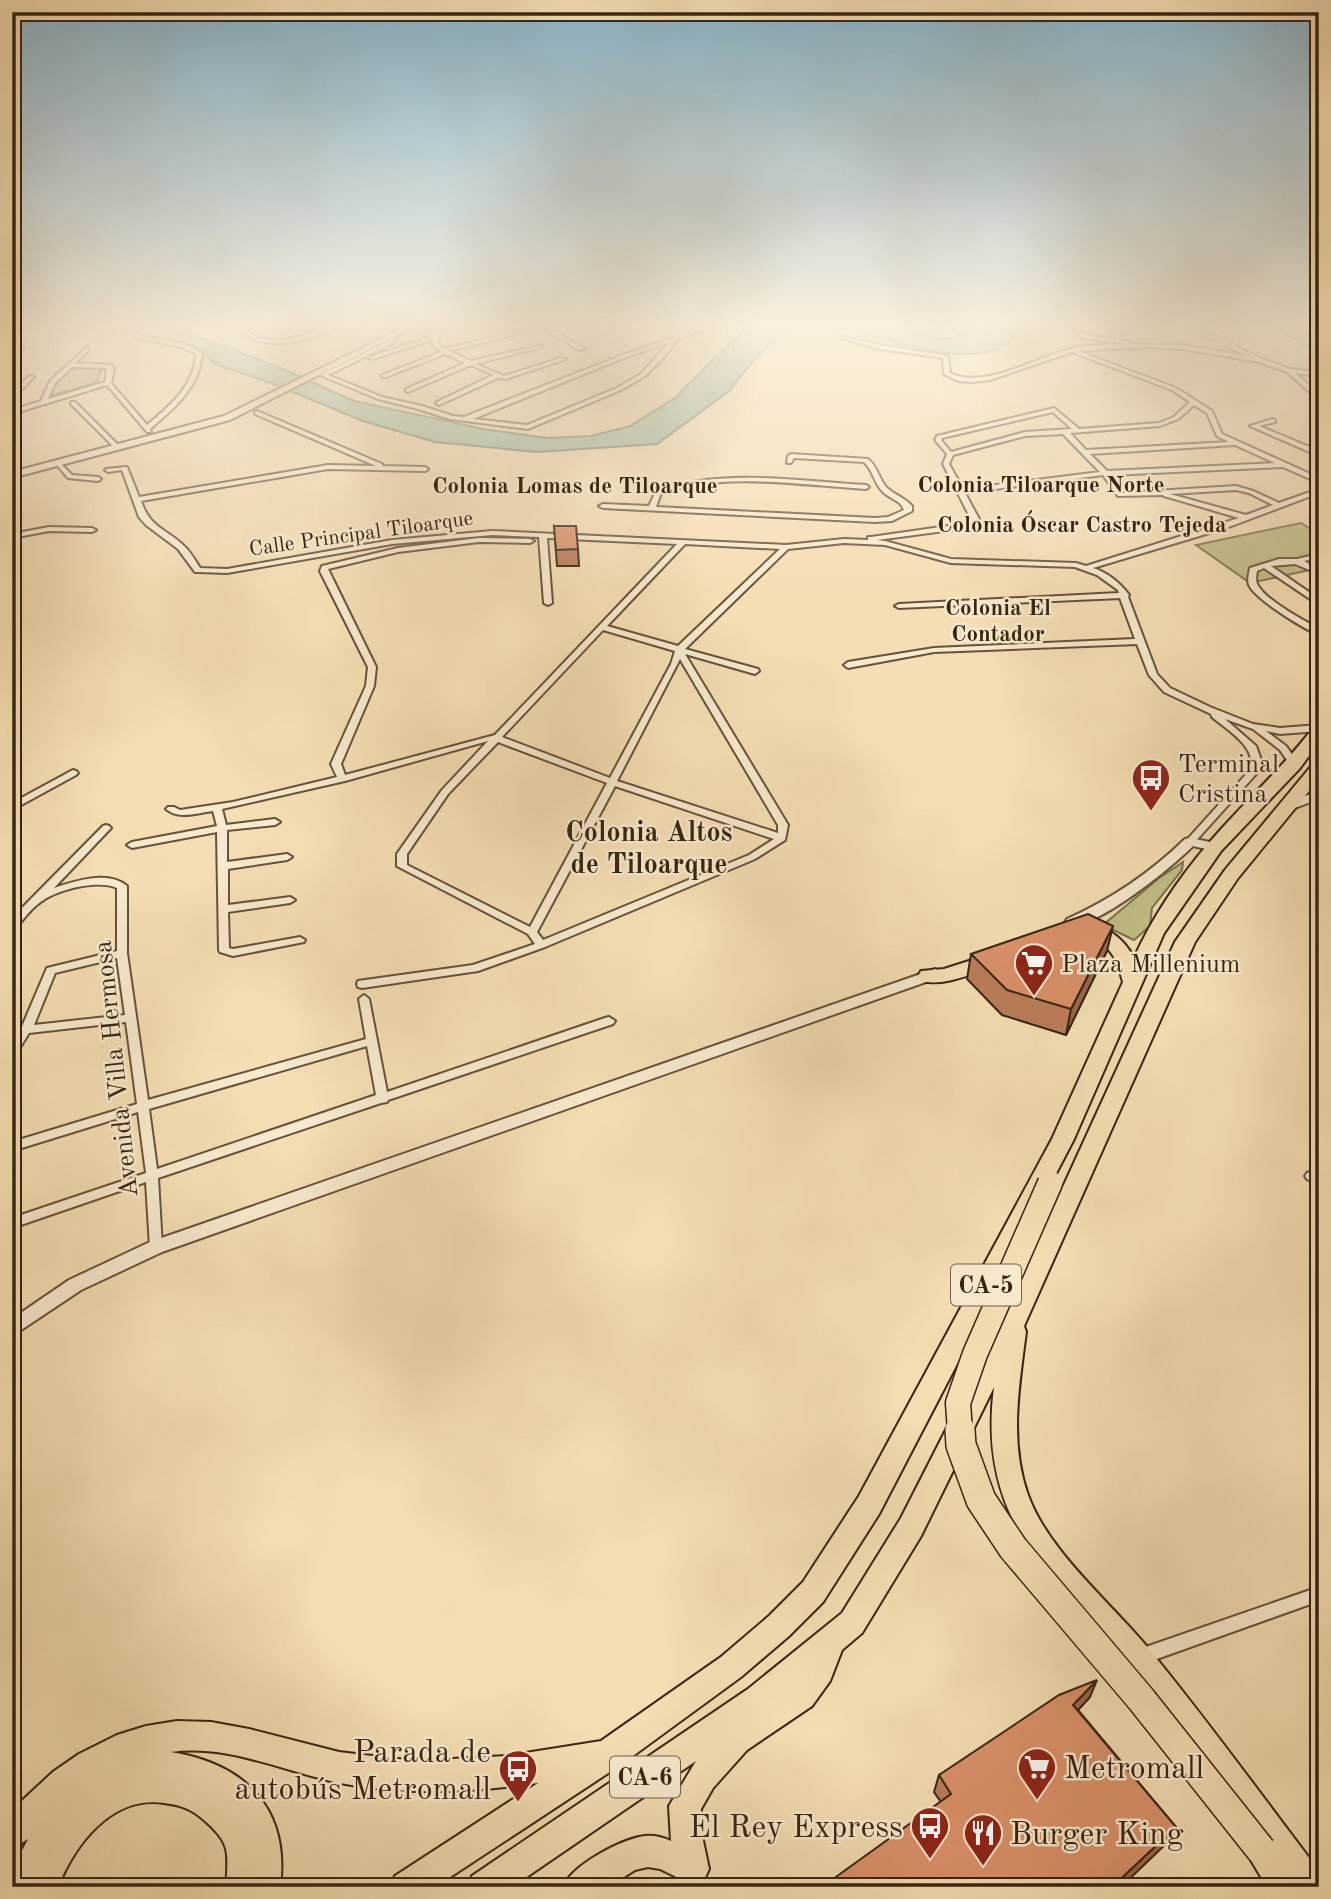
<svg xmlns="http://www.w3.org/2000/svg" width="1331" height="1899" viewBox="0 0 1331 1899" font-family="'Old Standard TT',serif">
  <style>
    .green { fill: #c2bf88; stroke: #7c724c; stroke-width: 2 }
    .water { fill: #9dbcaa; stroke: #747f6d; stroke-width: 2 }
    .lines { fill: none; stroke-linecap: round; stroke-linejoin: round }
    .minor-casing { stroke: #66523a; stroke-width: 4 }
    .tertiary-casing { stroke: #66523a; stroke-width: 4 }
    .trunk-casing { stroke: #372411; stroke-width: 4 }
    .minor { fill: #f8eace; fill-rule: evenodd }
    .tertiary { fill: #f8eace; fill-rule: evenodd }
    .trunk { fill: #f5deb4; fill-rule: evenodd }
    .trunk-bridge-far1-casing { stroke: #372411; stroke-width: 27; stroke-linecap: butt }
    .trunk-bridge-casing { stroke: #372411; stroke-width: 32; stroke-linecap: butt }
    .trunk-bridge-far1 { stroke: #f5deb4; stroke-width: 24 }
    .trunk-bridge { stroke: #f5deb4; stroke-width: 29 }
    .wall { fill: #bb7d5b; stroke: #372411; stroke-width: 2 }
    .shaded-wall { fill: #99664a; stroke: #372411; stroke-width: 2 }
    .building { fill: #da916a; stroke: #372411; stroke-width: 2 }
    .labels { text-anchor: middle; stroke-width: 5; stroke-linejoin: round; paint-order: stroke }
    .far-street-label { font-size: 21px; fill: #372411; stroke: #f8eace }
    .far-neighbourhood-label { font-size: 23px; font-weight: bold; fill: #372411; stroke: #f8eace }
    .shield { fill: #f8eace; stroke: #715f4a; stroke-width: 2 }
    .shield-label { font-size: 24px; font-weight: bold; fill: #372411 }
    .poi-label { font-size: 26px; fill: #372411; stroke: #f8eace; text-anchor: start }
    .street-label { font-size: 26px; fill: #372411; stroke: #f8eace }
    .neighbourhood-label { font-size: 28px; font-weight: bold; fill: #372411; stroke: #f8eace }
    .near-poi-label { font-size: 32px; fill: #372411; stroke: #f8eace; text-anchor: end }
  </style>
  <rect width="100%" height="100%" fill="#f5deb4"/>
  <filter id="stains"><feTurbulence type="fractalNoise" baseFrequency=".00286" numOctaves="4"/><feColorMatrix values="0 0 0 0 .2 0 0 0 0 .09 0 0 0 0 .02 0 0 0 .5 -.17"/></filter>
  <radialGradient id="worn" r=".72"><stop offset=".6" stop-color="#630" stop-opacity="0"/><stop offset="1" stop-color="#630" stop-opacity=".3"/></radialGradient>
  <g class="green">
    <path d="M103,367l-7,16 -47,13c8,-31 26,-27 54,-29z"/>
    <polygon points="1301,523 1319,534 1319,568 1250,583 1196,545"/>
    <polygon points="1183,862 1182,870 1152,908 1150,926 1134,940 1103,925 1159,878"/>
  </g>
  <g class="water">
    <polygon points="159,327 188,327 194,335 283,369 354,401 483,429 547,438 591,436 630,426 675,398 746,327 796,327 782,334 754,360 729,391 657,444 537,452 435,442 363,421 271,383 214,364 201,350 171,340"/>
    <path d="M854,327h39l44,11h19l28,-11h34c-2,4 -4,11 -8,14 -33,29 -112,2 -149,-9z"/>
    <polygon points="1276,327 1307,327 1319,332 1319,354"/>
  </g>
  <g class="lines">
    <g class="minor-casing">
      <g id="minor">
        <path d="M119,327c9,-1 13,5 21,8 21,7 44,4 62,18 -2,34 -27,55 -52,76l1,3h-4l-40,-47 -95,29v-4l29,-9 9,-20 36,-33 2,1v2l-13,12 36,2 3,3 -3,15 36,42c24,-20 47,-39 49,-71 -24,-15 -55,-9 -77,-27zM72,367l35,1 -2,14 -57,17 7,-16z"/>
        <path d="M235,327h6c23,18 42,15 69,6 9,-3 17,-7 27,-6 -31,16 -74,27 -102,0z"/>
        <polygon points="430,327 436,327 437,334 441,336 438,338 439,344 444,349 535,327 548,327 585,349 580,350 542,328 449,351 471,361 542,345 542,347 476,364 504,376 561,358 566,359 506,379 498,378 439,405 436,403 437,402 493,375 471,365 408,392 406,391 406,389 465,363 445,354 386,377 382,377 382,375 441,352 433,345 432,340 373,359 368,358 432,336"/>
        <path d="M661,327h7l16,6 19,-6h7l-32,12 -15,19 -18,18 -24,14 -93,39 -78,-10 -32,-10 -40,-10 -58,-24 69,-34 1,-2 -4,-3 5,-1 5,4 -3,4 -65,32 54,22 40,9 31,10 11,1 156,-61 54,-19 2,-3zM669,342l-28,32 -24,14 -90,37 -54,-6 151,-61z"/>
        <polygon points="936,327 943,327 940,329"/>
        <path d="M1076,327h6l-2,4 5,4 30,4 5,-12h6l-6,13 11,2v2l52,1 64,11 -59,-29h7l67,32 28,10 29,3v4l-24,-3 24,21v6l-32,-28 -28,-10 -76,-13 -36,-2 -69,4 98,37 36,23 10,23 97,44v5l-36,-16 -173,8 12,18 114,-7 17,5 26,12 40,-14v4l-93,35 -133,40c15,5 27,15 36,27l-1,2 29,77 13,14 40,19 43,17 27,4 39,-3v6l-39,3 -14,-3 20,15 13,18 -5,3 -3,-1 -11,-16 -27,-21 -28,-10 31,27 6,17 -5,10 -64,71 -3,1 -5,-3 65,-72c8,-23 -23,-40 -38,-53l-1,-3 -47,-22 -15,-17 -12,-31 -203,8 -86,16 -4,-3 4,-3 86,-14 201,-9 -15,-41 -221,10 -4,-2 4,-2 220,-11 -1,-3 -21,-15 -22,-8 -124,-4 -66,-18 -41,-2 -56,6 -103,100 73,20 1,2 -4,3 -70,-20 103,171 -3,15 -30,19 -210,88 -67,24 -116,17 -4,-1 -1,-3 1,-3 115,-16 62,-21 -7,-10 -131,-68v-12l45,-64 46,-49 -143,40 -123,28 4,16 49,-6 5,3 -5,3 -48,5v32l60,-8 5,3 -5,3 -59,9v36l62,-8 5,3 -5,3 -62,9 1,36 4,1 67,-12 5,3 -1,2 -71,14 -13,-4 -1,-2 -2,-118 -85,16 -5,-3 5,-3 85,-16 -4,-15c-16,2 -34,9 -47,-2l2,-2h6l6,3 53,-8 104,-25 -6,-13 35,-78 2,-19 -48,-96 2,-5 76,-18 81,-10 51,1 4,2 -4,2 -51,-1 -81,10 -70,17 48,98 -2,19 -33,78 4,11 150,-40 182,-191 -130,-6 5,65 -4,2 -4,-2 -5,-66 -47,-2 -100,9 -165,29 -29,-1h-3l-17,-23 -32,-24 -7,-8 -17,-47 -14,2 -3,-2 1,-1 21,-2 12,30 189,-32 48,1 -121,-52v-2l2,-1 125,53 1,2 42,1 3,2 -3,2 -97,-2 -187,32c9,27 24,27 42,44 7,6 12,15 17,23l27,1 165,-29 100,-9 294,14 58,-6 24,1v-3h3l98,-14 2,-4 -28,-55 4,-10 -12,-14 2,-4 117,-28 25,21 80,-6 15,-6 16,-15 -18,-12 -100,-38 -82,28 -18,2 -14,-1 -14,-7 -1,-16 -62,-9 -42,-11v-2l42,9 67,11 2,17c34,17 86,-16 121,-24 18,-5 36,-4 55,-5l-43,-6 -9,-6zM1194,405l13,8 10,23 12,6 -143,8 -16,-17 90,-7 18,-7zM1053,412l19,17 -47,3 -74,20 -10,-12 1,-2zM1063,434l37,38 -137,17 -14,-25 4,-9 72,-19zM1235,445l40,18 -168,8 -17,-17zM1103,475l15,21 45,-1 1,1 75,22 -153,48 -10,-3 -125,-4 -66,-18 -8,-1 97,-13 5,-8 -14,-26zM1236,490l13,3 24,12 -27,10 -76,-21zM685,544l95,5 -102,97 -71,-20zM603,630l72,21 -4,13 -61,114 -108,-41zM680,659l98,166v8l-161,-52zM498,742l109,41 -77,144 -123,-62v-11l41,-60zM615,786l159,53 -25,16 -206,85 -6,-8z"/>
        <polygon points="12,339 24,348 12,360 12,354 18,348 12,344"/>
        <polygon points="29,376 34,377 18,393 12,393 12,389 15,390"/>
        <polygon points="71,402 75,402 119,446 119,448 115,448 71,404"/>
        <polygon points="1273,419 1275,420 1275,422 1259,426 1319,451 1319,456 1250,426"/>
        <path d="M791,454l77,5c10,8 11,21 19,29 8,7 18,10 25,18v5l-20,10 -17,1 -272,-14 -4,-2 4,-2 46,2 7,-15c67,-23 141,-10 210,-6l3,2 -3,2c-67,-4 -140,-17 -205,4l-5,14 219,11 13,-1 16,-7c-3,-10 -14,-11 -21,-18 -9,-9 -10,-22 -19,-30l-70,-4 -3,5h-4l1,-7z"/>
        <polygon points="59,462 72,475 98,477 101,479 98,481 68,478 56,464"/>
        <polygon points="12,463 22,472 22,474 18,474 12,469"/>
        <polygon points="49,527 92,528 96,530 92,532 49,531 12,538 12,534"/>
        <path d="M1319,554v4l-15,3 15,8v5l-24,-10 -24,2 48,33v6l-55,-37 -7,3c-1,6 -2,11 2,16 10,15 44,33 60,42v6c-15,-6 -64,-36 -70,-50 -2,-5 0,-11 1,-17l29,-9h18z"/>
        <polygon points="73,770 76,771 78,773 76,775 12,810 12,803"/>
        <path d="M106,825l3,1 2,2 -2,2 -55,58c21,-7 54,-18 73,-2v67l21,147 218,-61 -7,-40 5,-4 5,4 18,93 218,-74 4,-1 6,4 -2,3 -225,76 -1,2 -6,1 -223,75 4,69 -1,4 -5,1 -5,-1 -1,-4 -4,-65 -134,46v-10l134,-45 -8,-61 -126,39v-9l125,-38 -11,-82 -97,11 -13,21 -4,1v-13l9,-13 26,-61 70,-17v-63c-20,-9 -63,2 -79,16 -9,7 -15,16 -22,24l-4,1v-10l9,-10 82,-83zM117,958l8,57 -91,10 21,-52zM367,1046l9,49 -219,74 -8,-60z"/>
        <polygon points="1319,1169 1319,1179 1311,1181 1307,1179 1305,1176 1307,1173"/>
        <polygon points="1319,1587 1319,1601 1140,1665 1134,1663 1132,1657 1134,1651 1140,1649"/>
      </g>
    </g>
    <g class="tertiary-casing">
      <g id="tertiary">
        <polygon points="405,327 414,327 230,420 12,478 12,472 224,416"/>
        <polygon points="1319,791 1319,799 1284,812 1278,808 1280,805"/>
        <path d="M1190,838l30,6 1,3 -6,4 -22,-5c-20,20 -98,85 -126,79l-2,-3 2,-3c45,-20 83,-46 118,-80z"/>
        <polygon points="935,969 942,974 940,977 162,1252 81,1290 12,1336 12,1319 69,1280 150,1242"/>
      </g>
    </g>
    <g class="trunk-casing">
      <g id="trunk">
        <path d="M1319,726v16l-19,26 -79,83 -57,82 -90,206 -195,375 -56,88 -34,34 -48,41 -119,87 -187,123h-45l5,-11 143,-93c-66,9 -132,13 -198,0 -55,-11 -111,-39 -169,-31 75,12 119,57 109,135h-53c-1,-12 2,-26 -1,-38 -3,-13 -17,-25 -27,-33 -11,-9 -22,-11 -35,-13 -52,-8 -89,41 -106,84h-46v-17l16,-31 -16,10v-39l41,-38 26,-18 38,-19 29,-9 31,-5 34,1 38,7 90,23 76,9 92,-5 94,-15 120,-84 48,-41 34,-34 56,-86 193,-357 71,-157c-5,-19 -11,-37 -32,-44 -7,-2 -10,-1 -14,-7l2,-4c24,-7 45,12 55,31 18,-40 45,-80 74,-114 34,-40 73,-74 105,-116z"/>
        <path d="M1319,763v16l-81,99 -43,64 -171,384 2,6c-7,54 -17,110 2,163 20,56 82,107 120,153 59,72 114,148 171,223v16h-52l-22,-37 5,-11 4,-2c-42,-57 -83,-115 -128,-170 -76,-93 -149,-147 -132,-280l-73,149 -59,97 -20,17 -12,31 -18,25 -65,44 -34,38 -12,21v22l8,38 -5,11 -11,5 -33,-16 -12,-2 -13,3 -27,17h-45c9,-22 58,-48 82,-51 9,-1 17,1 26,5l-2,-35 27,-45 -184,126h-45l5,-11 276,-187 94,-76 59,-95 103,-202 171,-374 50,-72 88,-106z"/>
        <path d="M991,954l7,1 3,5 -3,5c-23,7 -52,22 -77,16l-3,-5 3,-5 23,-2z"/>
      </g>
    </g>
    <use href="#minor" class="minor"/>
    <use href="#tertiary" class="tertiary"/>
    <use href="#trunk" class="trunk"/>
    <g class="trunk-bridge-far1-casing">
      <polyline id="trunk-bridge-far1" points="960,1431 958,1403 975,1354 1050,1183"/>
    </g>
    <g class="trunk-bridge-casing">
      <polyline id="trunk-bridge" points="960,1430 961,1445 981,1500 1013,1548 1141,1699 1261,1850"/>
    </g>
    <use href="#trunk-bridge-far1" class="trunk-bridge-far1"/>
    <use href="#trunk-bridge" class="trunk-bridge"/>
  </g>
  <g class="wall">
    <polygon points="554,526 578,549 579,566 557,566"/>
    <polygon points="1107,951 1066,1035 1002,1015 967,979 971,954"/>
    <polygon points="1090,1697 1078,1710 1176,1827 1167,1843 941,1802 934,1792 939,1775"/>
  </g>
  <g class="shaded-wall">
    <polygon points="1113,926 1107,951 1066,1035 1071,1009"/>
    <polygon points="1097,1680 1090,1697 1067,1722 1073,1705"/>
    <polygon points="1176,1827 1167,1843 1121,1887 1112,1887"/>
  </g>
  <g class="building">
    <polygon points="554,526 576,526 578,549 556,550"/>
    <polygon points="1088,914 1113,926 1071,1009 1007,990 971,954"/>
    <polygon points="1097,1680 1073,1705 1176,1827 1112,1887 822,1887 951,1794 939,1775 1059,1695"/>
  </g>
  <linearGradient id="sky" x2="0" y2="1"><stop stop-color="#8ab7cf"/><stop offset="0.55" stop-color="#faf0dd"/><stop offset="1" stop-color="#faf0dd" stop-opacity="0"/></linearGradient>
  <rect width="1331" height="592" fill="url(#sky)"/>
  <defs>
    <g id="bus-pin" transform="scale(2.0125)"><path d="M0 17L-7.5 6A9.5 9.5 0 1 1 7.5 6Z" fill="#8f2418" stroke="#f8eace"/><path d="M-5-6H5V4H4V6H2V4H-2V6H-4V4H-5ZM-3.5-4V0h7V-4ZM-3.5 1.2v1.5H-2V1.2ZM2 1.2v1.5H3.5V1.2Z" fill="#fff"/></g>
    <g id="supermarket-pin" transform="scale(2.0125)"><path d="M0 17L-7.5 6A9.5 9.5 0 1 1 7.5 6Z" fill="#8f2418" stroke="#f8eace"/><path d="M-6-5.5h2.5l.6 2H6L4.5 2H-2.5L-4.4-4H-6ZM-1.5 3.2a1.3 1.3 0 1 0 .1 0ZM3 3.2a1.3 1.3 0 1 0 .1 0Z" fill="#fff"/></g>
    <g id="restaurant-pin" transform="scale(2.0125)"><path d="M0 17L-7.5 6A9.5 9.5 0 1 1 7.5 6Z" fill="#8f2418" stroke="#f8eace"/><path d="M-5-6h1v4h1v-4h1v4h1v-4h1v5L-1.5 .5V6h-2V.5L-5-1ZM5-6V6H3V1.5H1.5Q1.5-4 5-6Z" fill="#fff"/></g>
  </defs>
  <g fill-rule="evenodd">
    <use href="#bus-pin" x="1151" y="778"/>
    <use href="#supermarket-pin" x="1034" y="963"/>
    <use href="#supermarket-pin" x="1037" y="1767"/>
    <use href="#bus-pin" x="518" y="1769"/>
    <use href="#bus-pin" x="930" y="1826"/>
    <use href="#restaurant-pin" x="983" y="1833"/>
  </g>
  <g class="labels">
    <g class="far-street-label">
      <text transform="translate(361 533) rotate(-8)" y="7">Calle Principal Tiloarque</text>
    </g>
    <g class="far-neighbourhood-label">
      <text x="1041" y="492">Colonia Tiloarque Norte</text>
      <text x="575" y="493">Colonia Lomas de Tiloarque</text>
      <text x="1082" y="532">Colonia Óscar Castro Tejeda</text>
      <text x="998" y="615">Colonia El<tspan x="998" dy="26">Contador</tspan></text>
    </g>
    <g class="shield">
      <rect x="951" y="1264.5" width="70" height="41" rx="5"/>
      <rect x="610" y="1756.5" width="70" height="41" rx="5"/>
    </g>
    <g class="shield-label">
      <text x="986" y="1293">CA-5</text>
      <text x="645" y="1785">CA-6</text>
    </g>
    <g class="poi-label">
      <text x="1178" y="772">Terminal<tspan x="1178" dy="30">Cristina</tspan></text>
      <text x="1061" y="972">Plaza Millenium</text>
    </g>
    <g class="street-label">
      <text transform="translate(115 1069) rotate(-96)" y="9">Avenida Villa Hermosa</text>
    </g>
    <g class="neighbourhood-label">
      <text x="649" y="841">Colonia Altos<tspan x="649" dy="32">de Tiloarque</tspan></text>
    </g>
    <g class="near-poi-label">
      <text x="491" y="1762">Parada de<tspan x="491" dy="37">autobús Metromall</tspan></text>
      <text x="1064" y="1778" text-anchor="start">Metromall</text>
      <text x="903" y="1837">El Rey Express</text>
      <text x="1010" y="1844" text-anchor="start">Burger King</text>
    </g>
  </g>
  <rect width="1331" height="1899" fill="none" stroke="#f5deb4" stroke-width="42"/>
  <rect x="14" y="14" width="1303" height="1871" fill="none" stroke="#372411" stroke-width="3.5"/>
  <rect x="21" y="21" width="1289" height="1857" fill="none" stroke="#372411" stroke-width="2"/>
  <rect width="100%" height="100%" filter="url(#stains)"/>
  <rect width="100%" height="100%" fill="url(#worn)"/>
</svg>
